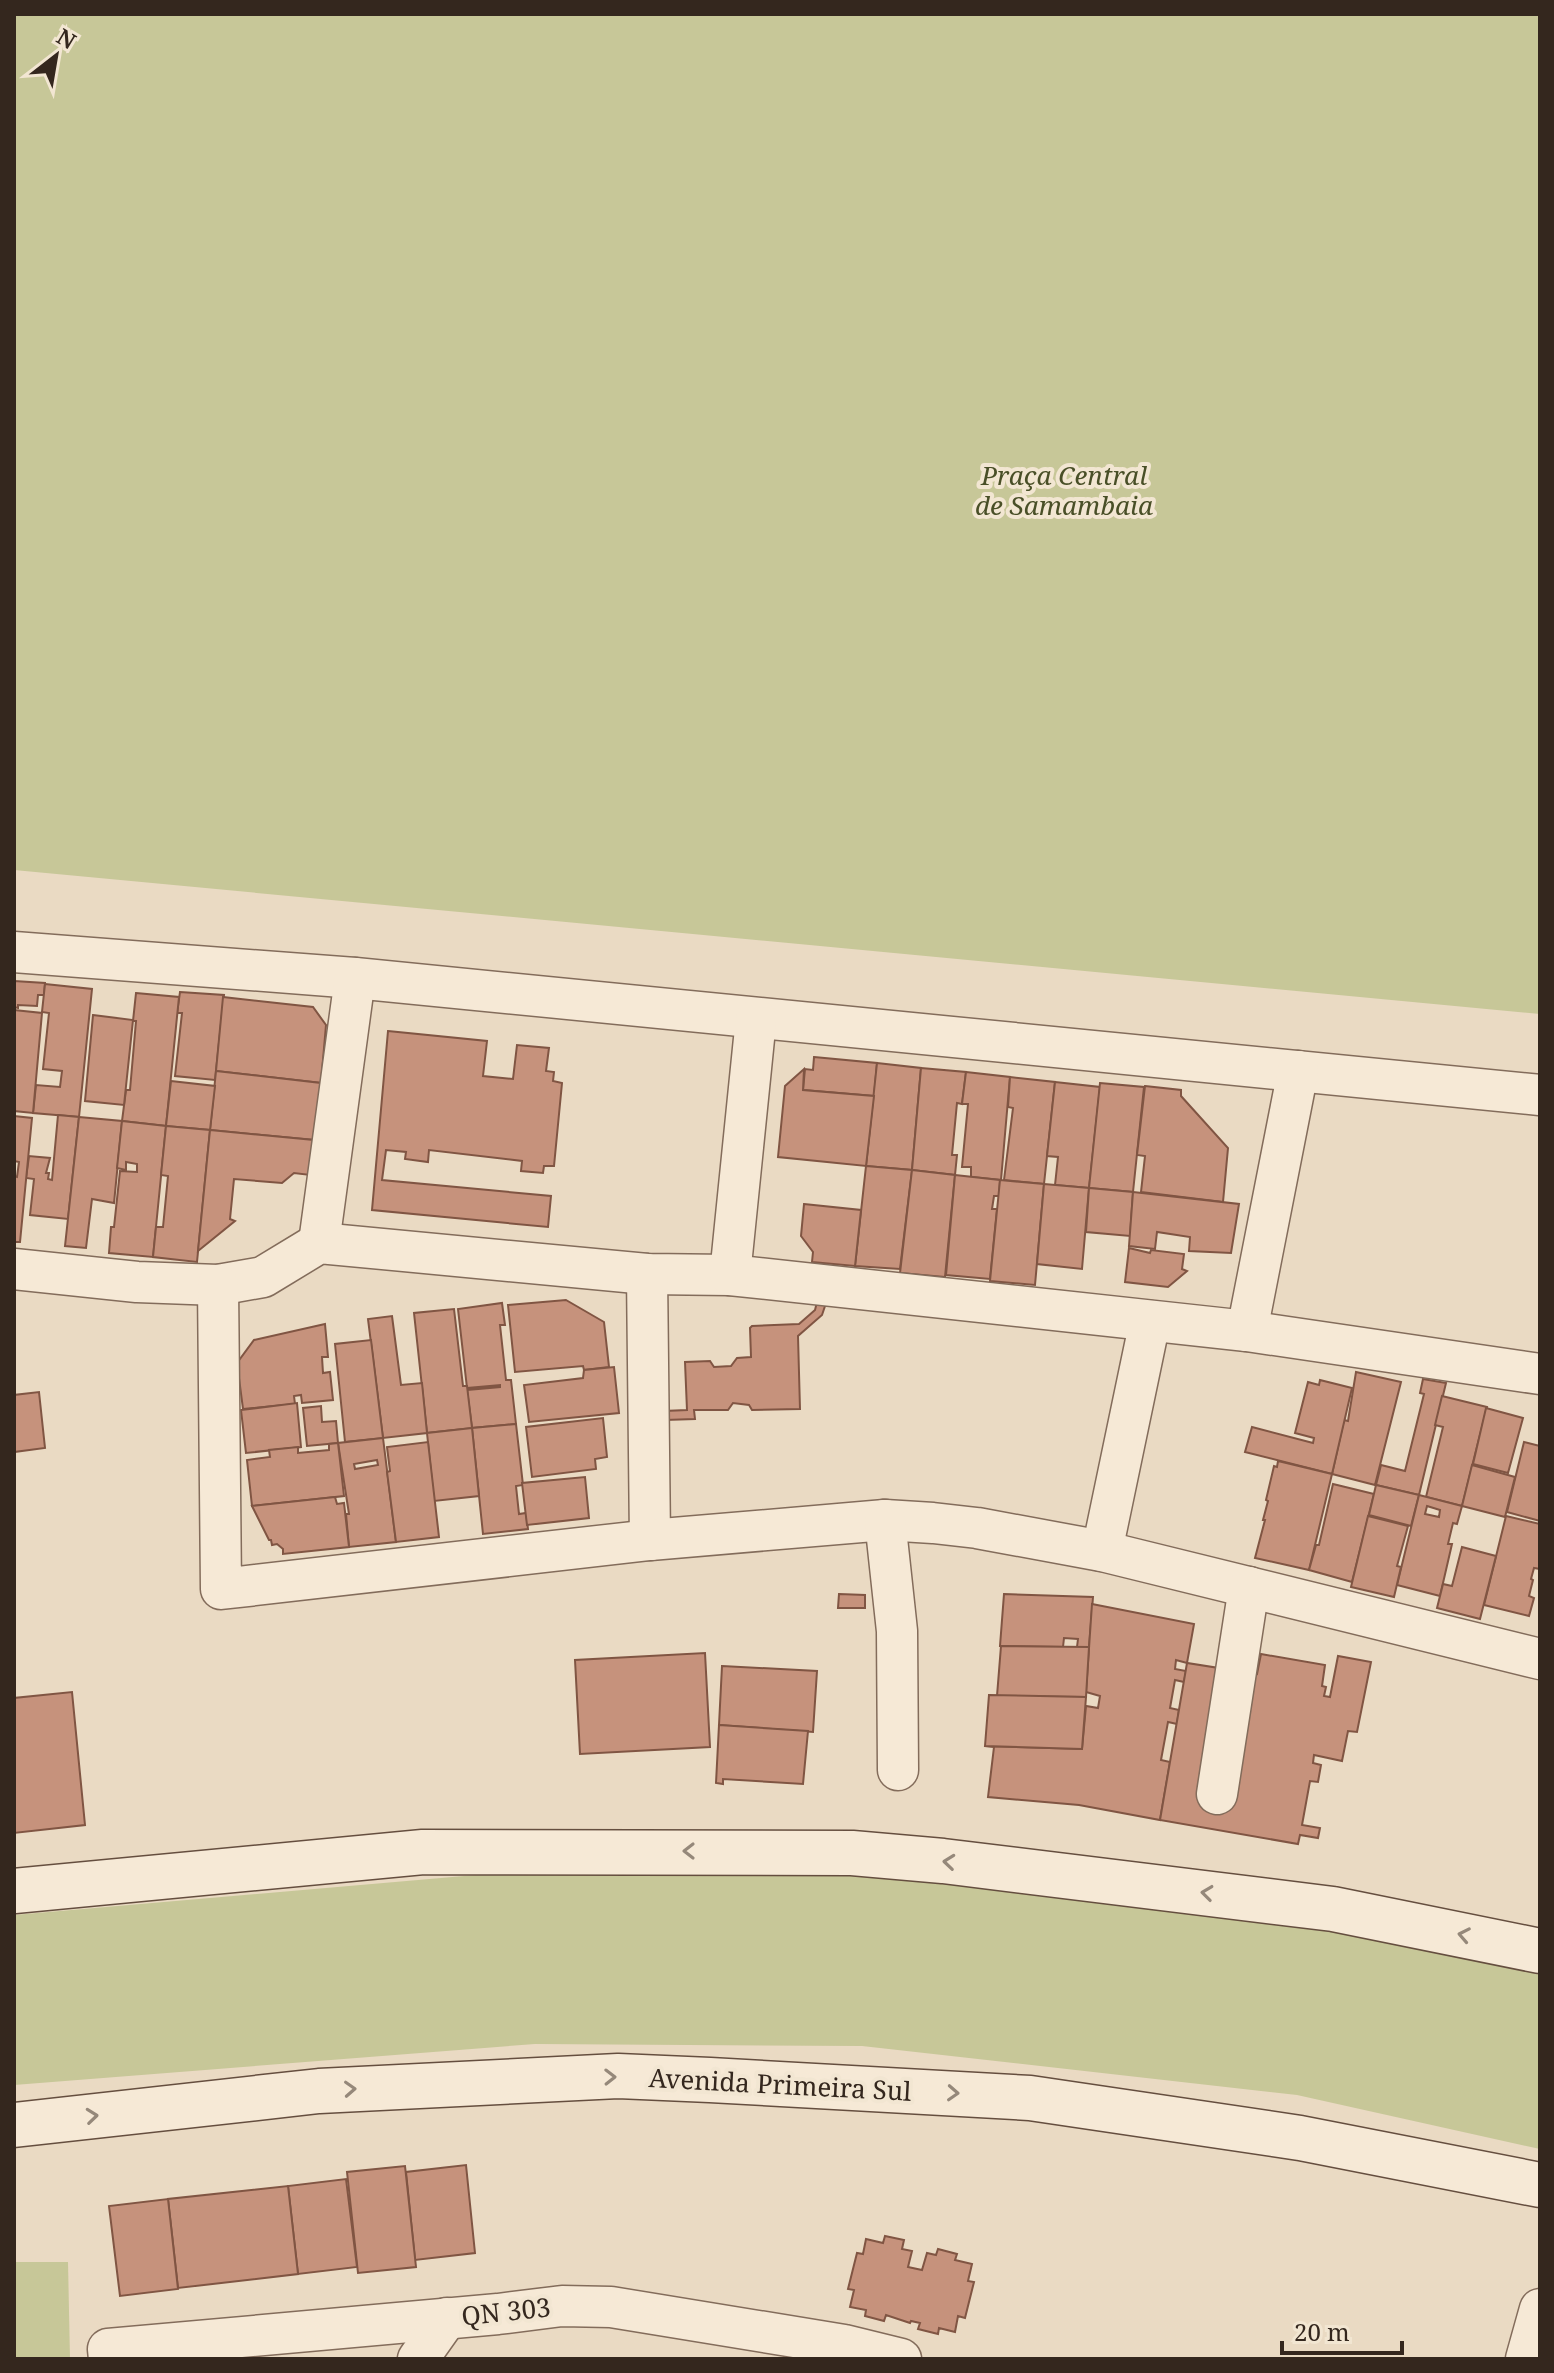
<svg xmlns="http://www.w3.org/2000/svg" width="1554" height="2373" viewBox="0 0 1554 2373" font-family="'Noto Serif',serif">
  <style>
    .green { fill: #c7c798 }
    .building { fill: #c6927c; stroke: #805543; stroke-width: 2; fill-rule: evenodd }
    .lines { fill: none; stroke-linecap: round; stroke-linejoin: round }
    .minor-casing { stroke: #836c5b; stroke-width: 43 }
    .secondary-casing { stroke: #654e3f; stroke-width: 47 }
    .minor { stroke: #f6e9d6; stroke-width: 40 }
    .secondary { stroke: #f6e9d6; stroke-width: 44 }
    .oneway { stroke: #95887a }
    .labels { text-anchor: middle; stroke-width: 8; stroke-linejoin: round; paint-order: stroke }
    .park-label { font-size: 26px; font-style: italic; fill: #494f27; stroke: #f2e6d2 }
    .street-label { font-size: 26px; fill: #34271e; stroke: #f2e6d2 }
  </style>
  <rect width="100%" height="100%" fill="#eadac3"/>
  <g class="green">
    <polygon points="14,14 1540,14 1540,1014 14,870"/>
    <polygon points="534,1870 995,1877 1355,1928 1540,1970 1540,2149 1297,2095 862,2046 535,2044 14,2085 14,1915"/>
    <polygon points="14,2262 68,2262 70,2359 14,2359"/>
  </g>
  <g class="building">
    <polygon points="14,981 45,983 44,995 38,995 37,1006 18,1005 18,1008 14,1007"/>
    <polygon points="45,984 92,989 79,1117 33,1113 36,1085 60,1087 62,1071 43,1069 49,1013 42,1012"/>
    <polygon points="180,992 224,995 215,1080 175,1076 182,1013 177,1013"/>
    <polygon points="136,993 179,997 166,1126 122,1121 126,1090 130,1090 136,1021 133,1021"/>
    <polygon points="223,997 313,1007 326,1025 321,1083 216,1071"/>
    <polygon points="14,1010 42,1013 33,1113 14,1111"/>
    <polygon points="93,1015 133,1020 124,1105 85,1101"/>
    <polygon points="388,1031 487,1041 483,1076 513,1079 517,1045 549,1048 546,1071 554,1072 553,1081 562,1083 554,1166 544,1166 543,1173 521,1171 522,1161 429,1150 428,1162 405,1159 406,1152 386,1150 382,1180 551,1196 548,1227 372,1210"/>
    <polygon points="814,1057 877,1063 874,1096 803,1090 805,1069 813,1070"/>
    <polygon points="877,1063 921,1068 912,1170 866,1166"/>
    <polygon points="921,1068 966,1072 962,1104 957,1103 952,1155 957,1155 955,1175 912,1170"/>
    <polygon points="804,1069 803,1090 874,1096 866,1166 778,1157 785,1086"/>
    <polygon points="216,1071 321,1083 314,1140 210,1130"/>
    <polygon points="966,1072 1010,1077 1001,1180 971,1177 971,1167 962,1167 968,1104 962,1104"/>
    <polygon points="1010,1077 1055,1082 1044,1184 1004,1180 1013,1108 1008,1107"/>
    <polygon points="171,1081 215,1086 210,1130 166,1126"/>
    <polygon points="1055,1082 1100,1087 1089,1188 1055,1185 1058,1157 1047,1156"/>
    <polygon points="1100,1083 1144,1087 1133,1192 1089,1188"/>
    <polygon points="1145,1086 1181,1090 1181,1096 1228,1148 1223,1202 1141,1192 1145,1156 1137,1155"/>
    <polygon points="58,1115 79,1117 68,1219 30,1215 34,1179 26,1178 29,1156 50,1158 46,1173 49,1173 48,1179 52,1180"/>
    <polygon points="14,1116 32,1118 20,1242 14,1242 14,1176 17,1177 19,1162 14,1161"/>
    <polygon points="79,1117 122,1121 114,1203 92,1199 86,1248 65,1246"/>
    <polygon points="122,1121 166,1126 153,1257 109,1253 111,1227 114,1227 120,1171 137,1172 137,1164 126,1162 126,1170 117,1168"/>
    <polygon points="166,1126 210,1130 197,1262 153,1257 156,1227 163,1227 168,1176 161,1175"/>
    <polygon points="210,1130 314,1140 310,1175 294,1173 282,1183 234,1179 230,1219 235,1221 198,1251"/>
    <polygon points="866,1166 912,1170 900,1269 855,1266"/>
    <polygon points="912,1170 955,1175 945,1277 900,1273"/>
    <polygon points="955,1175 1000,1180 999,1196 994,1196 992,1209 997,1209 990,1279 946,1275"/>
    <polygon points="1000,1180 1044,1184 1035,1285 990,1281"/>
    <polygon points="1044,1184 1089,1188 1082,1269 1037,1264"/>
    <polygon points="1089,1188 1133,1192 1130,1236 1086,1232"/>
    <polygon points="1133,1192 1239,1204 1231,1253 1189,1251 1190,1237 1157,1232 1155,1249 1129,1246"/>
    <polygon points="804,1204 861,1210 855,1266 812,1262 813,1252 801,1236"/>
    <polygon points="1129,1248 1150,1253 1151,1250 1184,1254 1182,1269 1187,1271 1168,1287 1125,1282"/>
    <polygon points="566,1300 604,1322 609,1367 584,1370 583,1366 515,1372 508,1305"/>
    <polygon points="817,1302 826,1303 822,1315 798,1336 800,1409 752,1410 749,1405 733,1403 728,1410 694,1410 695,1419 665,1420 664,1411 687,1410 685,1362 710,1361 714,1367 731,1366 737,1358 751,1357 750,1328 752,1326 799,1324 815,1310"/>
    <polygon points="502,1303 505,1325 500,1325 506,1380 511,1380 516,1424 472,1428 467,1390 500,1387 500,1385 467,1388 458,1309"/>
    <polygon points="454,1309 463,1386 467,1386 472,1428 427,1433 414,1313"/>
    <polygon points="392,1316 401,1385 422,1383 427,1433 383,1438 368,1319"/>
    <polygon points="325,1324 328,1357 322,1357 323,1373 330,1372 333,1400 302,1403 301,1395 294,1396 295,1404 243,1409 237,1363 254,1340"/>
    <polygon points="371,1340 383,1438 345,1442 335,1344"/>
    <polygon points="614,1367 619,1413 529,1422 524,1385 583,1378 584,1370"/>
    <polygon points="1356,1372 1401,1382 1375,1485 1332,1474 1344,1420 1348,1421"/>
    <polygon points="1423,1379 1446,1383 1419,1495 1376,1485 1381,1465 1405,1471 1424,1394 1420,1393"/>
    <polygon points="1320,1380 1352,1388 1332,1474 1245,1452 1252,1427 1313,1443 1314,1438 1295,1433 1308,1382 1319,1385"/>
    <polygon points="39,1392 45,1448 14,1452 14,1395"/>
    <polygon points="1442,1396 1487,1407 1462,1506 1426,1497 1443,1427 1435,1425"/>
    <polygon points="297,1403 301,1447 246,1453 241,1410"/>
    <polygon points="321,1406 322,1422 336,1421 338,1443 307,1446 303,1408"/>
    <polygon points="1486,1408 1523,1418 1508,1473 1473,1464"/>
    <polygon points="603,1418 607,1457 595,1459 596,1469 532,1477 526,1427"/>
    <polygon points="516,1424 523,1485 516,1486 519,1514 526,1513 528,1529 483,1534 472,1428"/>
    <polygon points="472,1428 479,1496 434,1501 427,1433"/>
    <path d="M383,1438l13,104 -47,5 -3,-33h3l-11,-71zM377,1460l1,5 -23,4 -1,-5z"/>
    <polygon points="428,1442 439,1537 396,1542 387,1472 390,1471 387,1447"/>
    <polygon points="1524,1442 1540,1446 1540,1521 1507,1512"/>
    <polygon points="338,1443 344,1496 252,1506 247,1460 270,1457 269,1450 298,1447 298,1453 329,1450 329,1444"/>
    <polygon points="1278,1461 1332,1474 1309,1570 1255,1558 1265,1520 1263,1520 1268,1501 1266,1500 1274,1466 1277,1467"/>
    <polygon points="1472,1465 1515,1477 1505,1517 1462,1506"/>
    <polygon points="585,1477 589,1518 527,1525 522,1483"/>
    <polygon points="1333,1484 1374,1494 1352,1582 1309,1570 1316,1545 1319,1545"/>
    <polygon points="1376,1485 1419,1495 1411,1526 1369,1515"/>
    <path d="M1419,1495l43,11 -5,18 -4,-1 -5,21h4l-12,52 -43,-11zM1427,1506l13,4 -1,7 -14,-3z"/>
    <polygon points="335,1497 337,1504 344,1503 349,1547 283,1554 283,1549 277,1544 272,1545 271,1540 269,1540 252,1506"/>
    <polygon points="1368,1516 1408,1526 1397,1566 1401,1567 1394,1597 1351,1587"/>
    <polygon points="1506,1516 1540,1524 1540,1569 1534,1568 1531,1579 1533,1580 1529,1596 1534,1598 1529,1616 1484,1605"/>
    <polygon points="1462,1547 1496,1556 1480,1619 1437,1608 1443,1584 1452,1586"/>
    <polygon points="839,1594 865,1595 865,1608 838,1608"/>
    <polygon points="1004,1594 1093,1597 1089,1647 1077,1647 1078,1639 1064,1638 1063,1647 1000,1646"/>
    <polygon points="1092,1604 1194,1624 1187,1663 1176,1660 1175,1669 1186,1671 1184,1682 1175,1680 1170,1708 1179,1710 1177,1724 1168,1722 1161,1760 1170,1762 1160,1820 1079,1805 988,1797 994,1747 985,1746 1082,1749 1086,1706 1098,1708 1100,1696 1086,1692"/>
    <polygon points="1001,1646 1089,1647 1086,1697 997,1696"/>
    <polygon points="705,1653 710,1747 580,1754 575,1660"/>
    <polygon points="1261,1654 1325,1665 1322,1686 1326,1687 1324,1696 1330,1697 1338,1656 1371,1662 1357,1732 1348,1731 1342,1761 1314,1755 1313,1763 1321,1765 1318,1782 1310,1781 1302,1825 1320,1828 1318,1838 1300,1835 1298,1844 1160,1820 1187,1663 1257,1674"/>
    <polygon points="722,1666 817,1671 813,1732 719,1725"/>
    <polygon points="72,1692 85,1825 14,1833 14,1698"/>
    <polygon points="989,1695 1086,1697 1082,1749 985,1746"/>
    <polygon points="719,1725 808,1731 803,1784 723,1779 723,1784 716,1783"/>
    <polygon points="466,2165 475,2253 415,2260 406,2172"/>
    <polygon points="405,2166 416,2267 358,2273 347,2172"/>
    <polygon points="346,2179 357,2267 298,2274 288,2186"/>
    <polygon points="288,2186 298,2274 178,2288 168,2199"/>
    <polygon points="168,2199 178,2289 120,2296 109,2206"/>
    <polygon points="885,2236 904,2240 902,2249 912,2251 908,2267 922,2270 927,2253 936,2255 938,2249 957,2254 955,2260 972,2264 968,2281 974,2282 965,2318 958,2316 955,2332 939,2328 938,2334 918,2329 920,2323 911,2321 910,2323 886,2315 884,2321 865,2316 866,2310 850,2307 854,2290 848,2289 857,2253 863,2254 866,2239 883,2243"/>
  </g>
  <g class="lines">
    <g class="minor-casing">
      <g id="minor">
        <polyline points="14,952 355,978 1540,1095"/>
        <polyline points="319,1243 355,978"/>
        <polyline points="14,1269 137,1282 218,1285 263,1277 319,1243 647,1274 730,1275 1247,1331 1540,1374"/>
        <polyline points="647,1274 650,1540"/>
        <polyline points="730,1275 756,1019"/>
        <polyline points="218,1285 221,1589 650,1540 885,1520 933,1523 977,1528 1102,1551 1540,1659"/>
        <polyline points="1247,1331 1298,1071"/>
        <polyline points="885,1520 897,1631 898,1770"/>
        <polyline points="1102,1551 1150,1321"/>
        <polyline points="1217,1794 1249,1587"/>
        <polyline points="109,2359 108,2349 498,2314 562,2306 611,2307 844,2345 901,2359"/>
        <polyline points="418,2359 447,2318"/>
        <polyline points="1526,2359 1540,2309"/>
      </g>
    </g>
    <g class="secondary-casing">
      <g id="secondary">
        <polyline points="14,1891 423,1852 852,1853 943,1861 1333,1909 1540,1951"/>
        <polyline points="14,2125 319,2091 618,2076 710,2080 1030,2098 1300,2138 1540,2185"/>
      </g>
    </g>
    <use href="#minor" class="minor"/>
    <use href="#secondary" class="secondary"/>
  </g>
  <defs><path id="oneway-chevron" d="M-2-3.5L2.5 0L-2 3.5" fill="none" stroke-width="1.6" stroke-linecap="round" stroke-linejoin="round" transform="scale(2)"/></defs>
  <g class="oneway">
    <use href="#oneway-chevron" transform="translate(689 1851) rotate(180)"/>
    <use href="#oneway-chevron" transform="translate(949 1862) rotate(-174)"/>
    <use href="#oneway-chevron" transform="translate(1207 1893) rotate(-173)"/>
    <use href="#oneway-chevron" transform="translate(1464 1935) rotate(-169)"/>
    <use href="#oneway-chevron" transform="translate(610 2077) rotate(-1)"/>
    <use href="#oneway-chevron" transform="translate(350 2089) rotate(-3)"/>
    <use href="#oneway-chevron" transform="translate(953 2093) rotate(3)"/>
    <use href="#oneway-chevron" transform="translate(92 2116) rotate(-6)"/>
  </g>
  <g class="labels">
    <g class="park-label">
      <text x="1064" y="485">Praça Central<tspan x="1064" dy="30">de Samambaia</tspan></text>
    </g>
    <g class="street-label">
      <text transform="translate(780 2085) rotate(3)" y="9">Avenida Primeira Sul</text>
      <text transform="translate(506 2312) rotate(-6)" y="9">QN 303</text>
    </g>
  </g>
  <rect width="1554" height="2373" fill="none" stroke="#34271e" stroke-width="32"/>
  <g transform="translate(56 56) rotate(31)" stroke="#f2e6d2" stroke-width="6" paint-order="stroke">
  <path d="M0-6L14 30L0 20L-14 30Z" fill="#34271e"/>
  <text y="-12" font-size="22" font-weight="bold" text-anchor="middle" fill="#34271e">N</text>
  </g>
  <path d="M1282 2341v12h120v-12" fill="none" stroke="#34271e" stroke-width="4"/>
  <text x="1294" y="2341" font-size="24" fill="#34271e" stroke="#f2e6d2" stroke-width="6" paint-order="stroke">20 m</text>
</svg>
